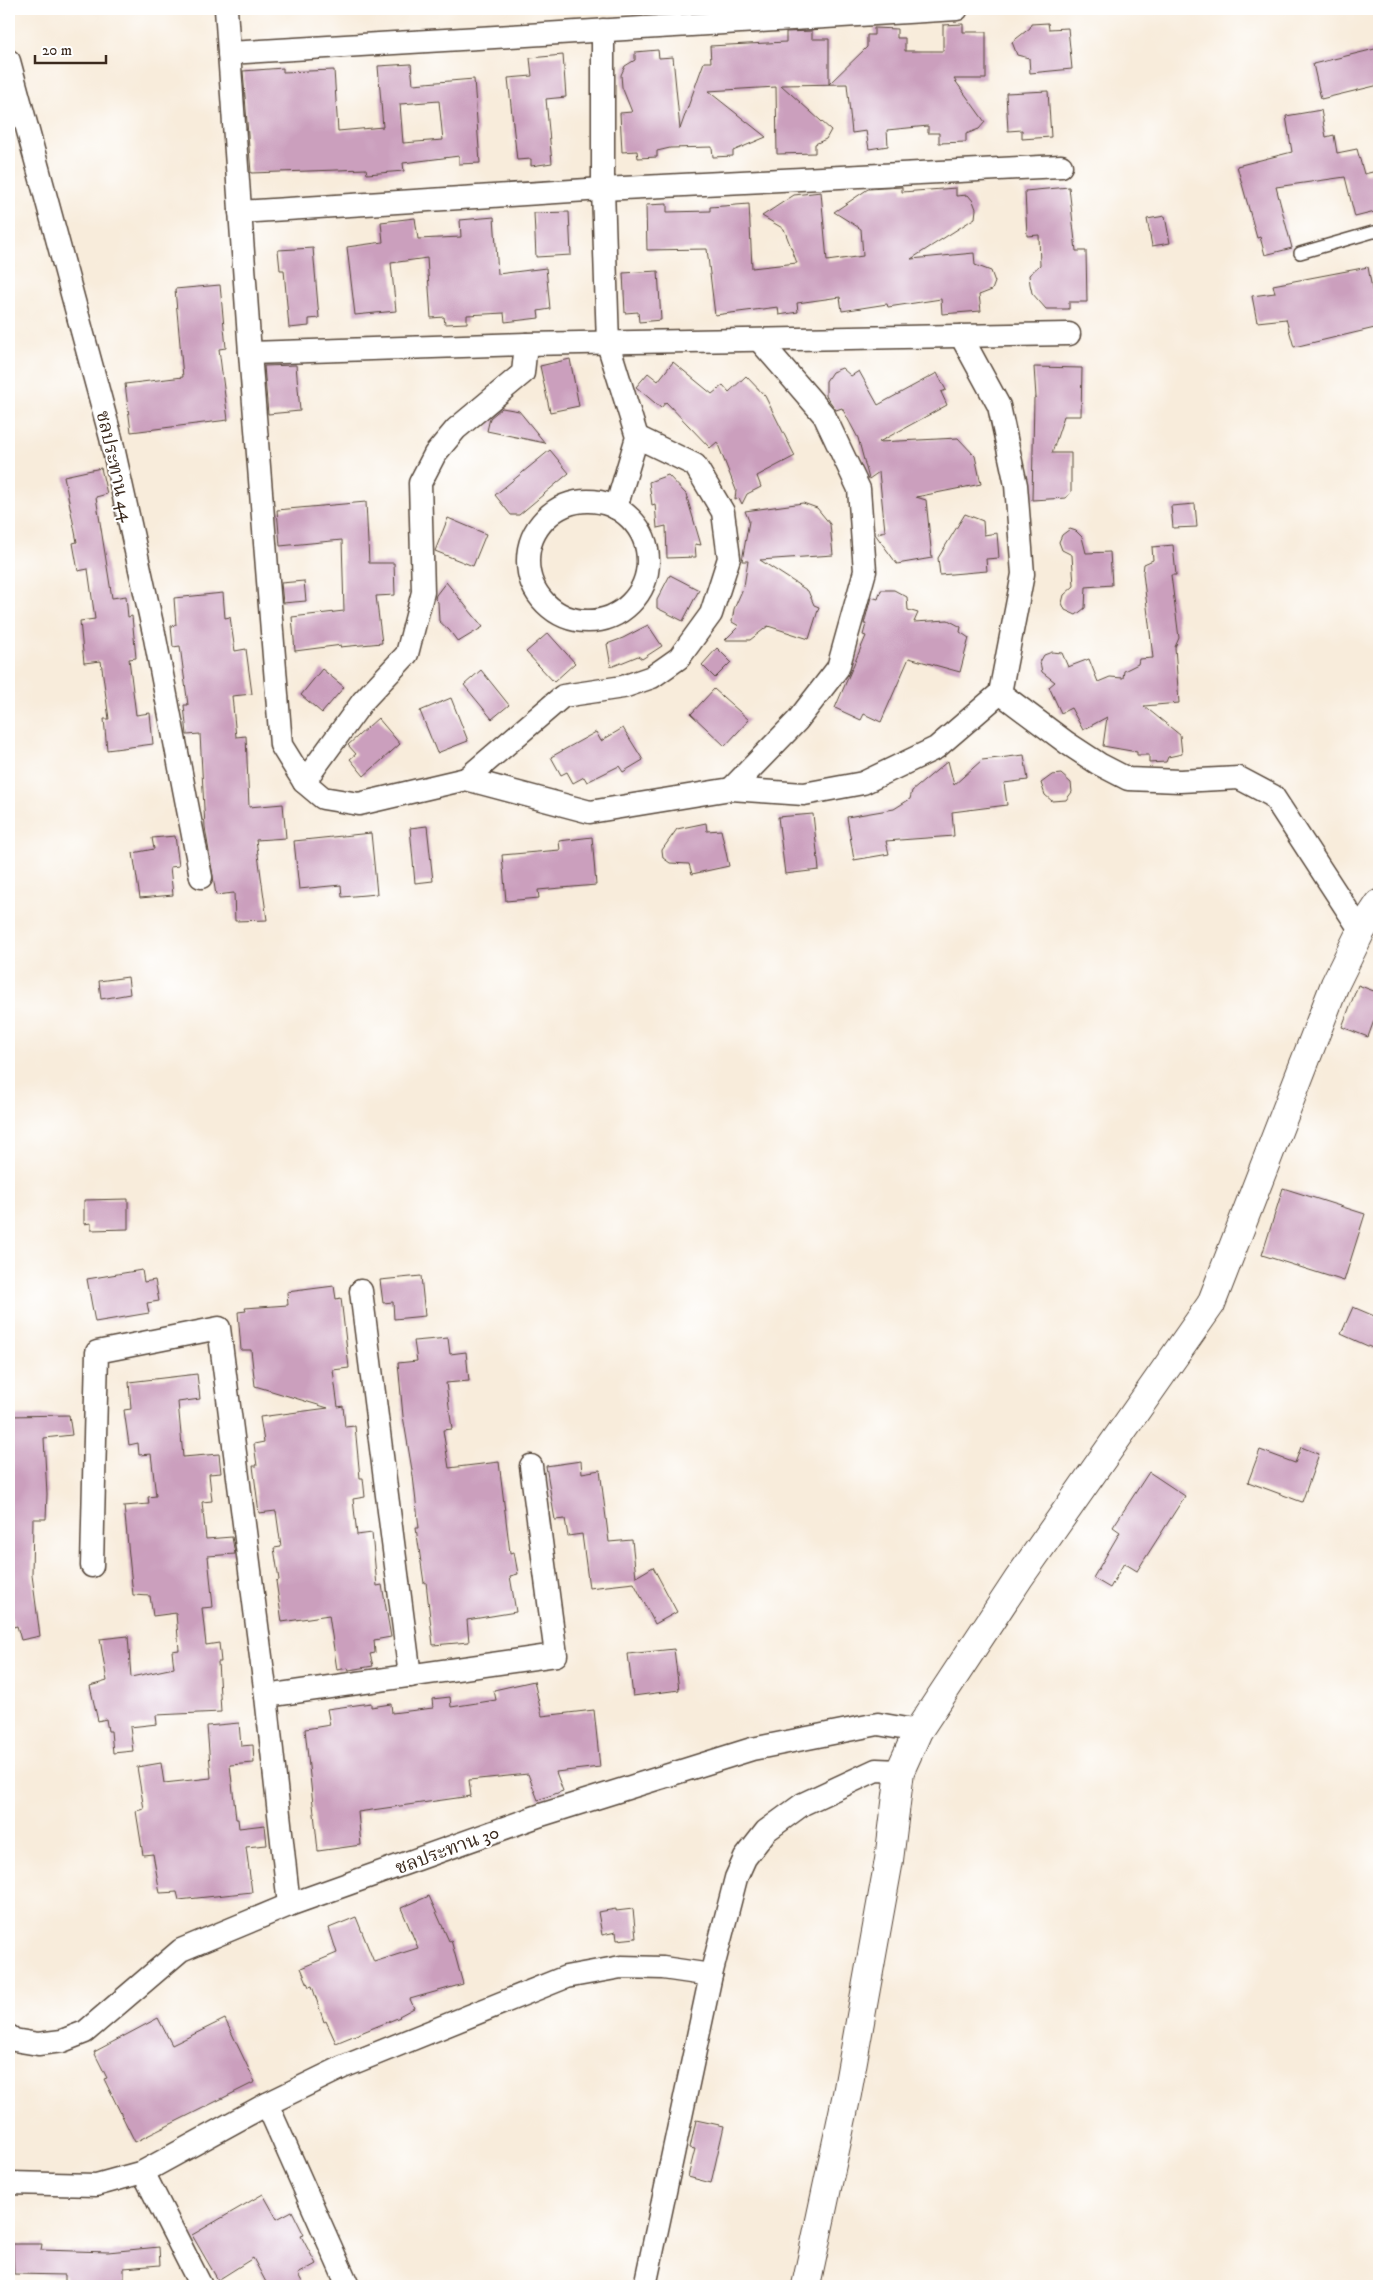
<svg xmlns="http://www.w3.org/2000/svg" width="1388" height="2295" viewBox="0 0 1388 2295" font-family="'IM FELL DW Pica','Noto Serif Thai',serif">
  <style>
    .building { fill: #cb9fbd; fill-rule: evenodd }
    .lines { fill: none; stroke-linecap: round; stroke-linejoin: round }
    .service-casing { stroke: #57473a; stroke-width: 14 }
    .minor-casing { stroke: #57473a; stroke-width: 25 }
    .tertiary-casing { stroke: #57473a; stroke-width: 30 }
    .service { stroke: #fff; stroke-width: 11 }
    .minor { stroke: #fff; stroke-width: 22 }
    .tertiary { stroke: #fff; stroke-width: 28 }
    .labels { text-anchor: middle; stroke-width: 4; stroke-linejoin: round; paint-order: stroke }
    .street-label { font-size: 19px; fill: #3b2a1e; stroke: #fff }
  </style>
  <rect width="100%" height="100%" fill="#fff"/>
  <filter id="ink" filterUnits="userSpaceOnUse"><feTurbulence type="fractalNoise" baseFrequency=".02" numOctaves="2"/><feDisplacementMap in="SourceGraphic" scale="10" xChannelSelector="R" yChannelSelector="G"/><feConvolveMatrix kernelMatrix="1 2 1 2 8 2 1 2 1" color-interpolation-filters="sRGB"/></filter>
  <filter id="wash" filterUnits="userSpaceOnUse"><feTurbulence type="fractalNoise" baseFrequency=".0096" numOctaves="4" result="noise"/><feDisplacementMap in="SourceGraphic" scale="20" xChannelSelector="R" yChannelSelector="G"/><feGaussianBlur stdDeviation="1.12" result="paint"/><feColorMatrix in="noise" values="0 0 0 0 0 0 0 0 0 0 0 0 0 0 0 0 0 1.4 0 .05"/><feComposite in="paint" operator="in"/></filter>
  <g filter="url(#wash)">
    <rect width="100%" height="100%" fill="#f8ecdb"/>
    <g id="blocks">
      <g class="building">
        <polygon points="1048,23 1049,29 1068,28 1072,69 1030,73 1029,58 1017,55 1012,42 1030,28 1031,24"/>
        <polygon points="963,24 963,32 986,32 986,79 954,79 985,122 979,129 966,134 966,142 939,143 939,133 928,133 928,126 887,130 888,146 869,149 866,131 852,133 847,84 781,85 831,130 826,139 815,144 815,153 777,154 776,87 708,91 766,137 733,151 733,156 713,157 712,147 670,148 657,151 657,157 638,158 637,151 622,152 620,113 632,112 622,87 621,75 625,66 635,60 635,52 658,50 659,58 673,57 680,129 704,62 711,62 710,46 786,42 786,32 812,31 812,39 829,39 829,84 867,47 867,35 874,35 874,28 897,29 897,38 905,38 905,51 943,51 943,25"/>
        <polygon points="1379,48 1379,85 1321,99 1313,64"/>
        <polygon points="563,55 566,97 546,99 552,163 531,166 531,159 517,160 508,78 532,76 530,58"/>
        <path d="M411,64l2,20 61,-5 6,84 -21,1v-8l-56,7 1,8 -37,3 -1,-5 -115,4 -8,-102 40,-3v4l51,-2 4,61 45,-4 -5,-61zM439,101l4,39 -40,3 -3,-39z"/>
        <polygon points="1048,91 1051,137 1022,139 1022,130 1008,131 1006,93"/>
        <polygon points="1321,110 1326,137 1334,135 1337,153 1357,149 1364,174 1377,171 1379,180 1379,211 1355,217 1345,177 1276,187 1292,248 1265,255 1260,237 1257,238 1237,166 1292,152 1286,116"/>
        <polygon points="902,187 902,192 956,188 956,196 968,195 973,201 976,209 975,218 911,259 974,253 975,265 991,271 995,282 992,290 979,295 981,311 942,314 941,299 888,307 887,304 842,311 840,297 797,303 798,312 779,315 778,307 715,315 707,249 647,250 646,205 667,204 667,212 710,211 710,207 749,204 752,268 797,263 784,229 762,216 794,195 821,192 827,261 863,256 861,229 834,212 868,189"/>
        <polygon points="1069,187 1076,251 1086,251 1087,302 1069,302 1069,309 1046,309 1032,293 1030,284 1029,275 1040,265 1039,235 1027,236 1025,191"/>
        <polygon points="569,212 571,255 536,257 534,213"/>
        <polygon points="1165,216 1170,243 1152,246 1147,219"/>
        <polygon points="494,217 498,274 546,268 550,309 538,311 539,318 505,322 504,313 467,315 467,323 445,324 444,317 431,318 427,258 391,263 396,311 355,315 347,247 383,242 381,222 415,218 418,239 461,237 460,220"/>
        <polygon points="313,248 319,318 309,319 309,326 289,328 284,270 280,270 278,250"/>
        <polygon points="1368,267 1379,327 1294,347 1286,319 1257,322 1252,296 1275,293 1273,285"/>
        <polygon points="658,271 661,320 639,322 638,312 625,313 623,273"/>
        <polygon points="220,285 226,348 219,349 228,420 131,432 125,384 183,377 175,289"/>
        <polygon points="570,359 579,406 550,412 540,366"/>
        <polygon points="673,362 712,394 723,385 729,392 746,376 765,396 795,456 757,476 761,487 747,494 742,504 739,498 735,500 736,490 717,442 710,448 666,402 661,408 636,387 648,373 658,381"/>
        <polygon points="296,365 300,411 268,414 264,366"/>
        <polygon points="1034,367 1082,368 1081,416 1064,416 1052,453 1071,453 1071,492 1066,498 1032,500 1034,398 1036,397"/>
        <polygon points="842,368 851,376 859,371 878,405 937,373 946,390 941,392 947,405 879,442 958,438 975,456 981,484 916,497 926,500 932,558 897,564 875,534 885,531 879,472 869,479 858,438 842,408 836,410 826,396 826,381 832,372"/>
        <polygon points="502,408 519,411 545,443 487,431 490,418"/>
        <polygon points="550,450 569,473 519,515 511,515 495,495"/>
        <polygon points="101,468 107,494 96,497 112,598 126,596 128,617 132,616 136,658 129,659 136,715 150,713 153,744 107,750 104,719 109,719 101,661 84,663 80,621 95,619 88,569 78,571 73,543 77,542 64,476"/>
        <polygon points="668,475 686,494 701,545 695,544 696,557 667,558 666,526 657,528 655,504 652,505 649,482"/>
        <polygon points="366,502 369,563 394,563 395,595 376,596 382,643 340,647 342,645 295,651 292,617 344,611 342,540 280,546 277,510"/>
        <polygon points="803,503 817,508 830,524 833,555 760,560 808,591 814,605 819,607 809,639 768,626 750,640 725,640 739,626 732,622 734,609 744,586 748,561 742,561 749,521 745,511"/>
        <polygon points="1195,504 1197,527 1173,528 1171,506"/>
        <polygon points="965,514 983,521 984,535 997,533 999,558 986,559 987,571 940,575 938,558"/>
        <polygon points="448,518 486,534 473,566 435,551"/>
        <polygon points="1070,529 1076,531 1082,537 1086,553 1110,552 1112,585 1086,587 1085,608 1076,615 1065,610 1062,603 1064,595 1074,586 1072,555 1062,550 1059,542 1062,535"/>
        <polygon points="1173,545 1176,575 1171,575 1179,638 1175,647 1179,703 1144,706 1180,735 1182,754 1168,757 1166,762 1149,763 1149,755 1137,755 1137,752 1103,746 1107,717 1083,730 1071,708 1061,713 1049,687 1055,682 1042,672 1040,662 1044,655 1052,652 1062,653 1068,667 1089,659 1098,682 1110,677 1123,678 1124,671 1138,664 1139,659 1153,658 1143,573 1144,564 1153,560 1152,547"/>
        <polygon points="670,575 699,590 683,621 657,608 657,600"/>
        <polygon points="304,581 306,601 283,603 281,583"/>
        <polygon points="446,582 483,627 458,642 449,630 439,621 438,602 435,599 436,595"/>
        <polygon points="881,590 894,590 907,597 908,610 918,613 914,622 948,620 961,627 960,632 969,638 960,672 909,658 881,722 864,714 861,720 835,708 866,636 863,635 866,624 864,624 871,597 878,599"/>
        <polygon points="223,593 225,618 230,617 235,651 246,649 252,694 232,696 236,737 246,736 249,807 283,804 286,838 256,840 267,920 235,921 234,893 216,895 205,827 200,734 187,735 184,705 188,705 180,646 173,647 171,626 176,625 174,598"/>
        <polygon points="648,625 662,646 642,659 638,656 611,667 607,644 623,638"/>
        <polygon points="548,633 575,663 554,682 526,652"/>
        <polygon points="717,648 731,662 715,678 702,665"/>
        <polygon points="322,669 344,687 322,713 301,695"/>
        <polygon points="481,670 509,705 492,719 464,685"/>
        <polygon points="714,689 749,720 725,746 691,714"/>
        <polygon points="451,698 468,741 437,753 420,711"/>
        <polygon points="378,718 400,744 364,776 350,759 356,754 348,745"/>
        <polygon points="623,728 643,760 623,772 619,766 587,782 584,777 573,783 567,772 561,775 551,757 596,732 601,741"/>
        <polygon points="1024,755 1028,780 1004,783 1007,805 952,812 954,836 886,841 889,854 854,860 847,817 894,809 910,799 912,791 948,761 954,785 982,760"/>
        <polygon points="1061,774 1071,783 1072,792 1066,800 1052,801 1045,795 1041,783 1052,775"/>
        <polygon points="813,814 819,870 785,874 778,817"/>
        <polygon points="706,823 707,831 721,830 729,866 692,874 689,864 670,863 663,858 662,850 677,829"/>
        <polygon points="427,826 433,881 415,883 410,828"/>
        <polygon points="371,833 377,894 342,897 341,885 299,889 294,841"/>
        <polygon points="175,836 179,866 170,867 173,895 140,898 133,853 154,849 152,838"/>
        <polygon points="592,837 596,885 538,890 539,898 506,901 502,855 560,850 559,841"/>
        <polygon points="128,977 130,994 101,999 99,981"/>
        <polygon points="1358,985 1379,993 1379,1007 1368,1037 1342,1027"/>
        <polygon points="1283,1188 1365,1214 1344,1281 1262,1255"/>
        <polygon points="128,1199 128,1229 91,1230 91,1223 84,1224 84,1200"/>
        <polygon points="142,1270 144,1282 155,1280 159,1301 147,1303 149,1313 95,1322 87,1279"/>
        <polygon points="421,1276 425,1316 394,1319 393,1302 383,1303 380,1280"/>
        <polygon points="334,1286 336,1299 341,1298 349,1368 333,1370 338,1407 343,1406 345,1427 355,1426 360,1478 363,1478 365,1497 353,1499 357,1535 372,1533 377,1586 382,1585 391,1637 374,1640 375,1653 370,1654 373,1666 349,1670 348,1668 337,1670 329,1615 282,1622 276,1581 279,1580 274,1548 281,1547 276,1511 259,1513 253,1466 257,1466 254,1444 264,1442 260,1417 328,1408 255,1386 251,1350 241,1350 238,1312 246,1311 245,1308 288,1305 287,1292"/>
        <polygon points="1353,1307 1379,1318 1379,1351 1341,1334"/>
        <polygon points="448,1338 450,1354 466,1352 469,1381 446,1383 452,1429 443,1430 449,1468 499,1462 510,1553 514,1552 518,1574 510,1576 516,1612 467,1620 469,1642 433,1645 426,1582 424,1583 416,1528 419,1528 413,1476 403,1416 398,1363 417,1361 414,1341"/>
        <polygon points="197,1374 200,1399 178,1402 183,1457 219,1454 221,1473 209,1474 212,1501 202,1502 206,1539 232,1537 235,1554 208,1556 213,1607 202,1608 206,1645 219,1643 221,1662 218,1662 221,1712 156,1715 157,1724 130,1727 133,1751 113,1753 111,1731 108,1731 106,1719 98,1721 90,1686 107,1681 100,1639 128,1636 131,1677 174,1668 172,1651 179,1650 176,1613 153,1616 150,1596 133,1595 124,1506 149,1504 148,1497 156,1496 151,1454 139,1455 138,1443 129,1445 124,1410 131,1409 129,1382"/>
        <polygon points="69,1415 72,1435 44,1438 47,1494 46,1519 33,1519 32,1575 40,1636 21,1640 17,1626 13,1627 9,1599 9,1416"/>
        <polygon points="1301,1447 1319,1454 1302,1502 1248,1482 1260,1450 1295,1463"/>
        <polygon points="581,1461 582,1473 600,1470 609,1542 632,1540 636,1577 653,1567 677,1612 655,1624 634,1583 589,1588 582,1534 568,1536 565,1519 555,1520 546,1466"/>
        <polygon points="1149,1472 1185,1496 1137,1571 1124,1563 1110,1588 1093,1578 1120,1532 1113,1527"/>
        <polygon points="674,1649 679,1690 633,1696 628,1654"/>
        <polygon points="534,1681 542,1716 594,1710 600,1767 556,1772 563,1791 538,1800 528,1774 469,1780 471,1796 358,1812 361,1845 318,1851 305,1729 330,1725 327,1709 371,1703 371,1707 391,1704 392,1713 433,1708 432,1699 450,1697 451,1707 496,1700 494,1690"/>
        <polygon points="239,1723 241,1746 253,1745 254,1763 230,1765 236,1819 238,1819 239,1828 265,1825 267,1845 246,1847 252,1892 179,1900 177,1892 160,1893 153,1854 143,1855 136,1811 144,1809 137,1767 161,1763 164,1783 211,1778 207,1726"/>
        <polygon points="429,1896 449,1941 451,1940 463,1984 410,1999 414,2008 399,2016 400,2017 336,2043 326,2021 324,2022 312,1986 309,1987 301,1968 337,1953 329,1928 356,1917 374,1962 418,1948 401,1908"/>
        <polygon points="616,1909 616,1911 633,1909 636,1938 617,1940 616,1932 602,1935 598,1912"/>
        <polygon points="158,2018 172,2045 225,2019 255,2082 135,2142 104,2079 107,2078 94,2052"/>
        <polygon points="696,2120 724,2126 711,2183 688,2177 695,2149 690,2148"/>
        <polygon points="263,2194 277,2219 292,2211 304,2235 301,2236 316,2264 298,2274 304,2286 268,2286 253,2258 218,2280 192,2235"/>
        <polygon points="13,2244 42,2244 41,2250 108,2252 159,2247 160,2265 124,2268 124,2286 65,2286 65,2275 14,2274"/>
      </g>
    </g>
  </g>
  <g filter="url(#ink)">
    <use href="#blocks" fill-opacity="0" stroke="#57473a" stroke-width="1"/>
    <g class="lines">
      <g class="service-casing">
        <polyline id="service" points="1300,253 1373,232 1379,232"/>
      </g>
      <g class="minor-casing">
        <g id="minor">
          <polyline points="226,9 250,353 281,745 304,782 323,798 359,804 466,779 590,812 731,789 804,794 863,783 936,748 1000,693 1023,574 1016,485 999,406 961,336"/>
          <polyline points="603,30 603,189 608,344 637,437 616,508"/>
          <polyline points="229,53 957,9"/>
          <polyline points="9,61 111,438 154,633 201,877"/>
          <polyline points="240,212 603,189 1061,166"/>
          <polyline points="250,353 526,344 1069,334"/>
          <circle cx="588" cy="561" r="60"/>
          <polyline points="1000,693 1067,743 1099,764 1128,779 1180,781 1239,778 1273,796 1361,931"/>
          <polyline points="466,779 563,696 623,687 652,677 679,658 711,614 729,558 723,512 695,465 637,437"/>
          <polyline points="304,782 363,701 407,654 423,592 420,483 435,454 456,429 523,373 526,344"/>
          <polyline points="731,789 797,721 838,668 865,571 859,489 824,415 760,341"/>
          <polyline points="361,1291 410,1676"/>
          <polyline points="92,1566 97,1352 219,1328 266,1696 289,1905"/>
          <polyline points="266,1696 556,1655 531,1466"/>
          <polyline points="9,2036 14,2040 38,2044 62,2041 85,2032 181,1950 289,1905 541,1815 752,1749 878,1724 918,1731"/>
          <polyline points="267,2104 348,2286"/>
          <polyline points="143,2172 201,2286"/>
          <polyline points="9,2183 96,2185 143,2172 267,2104 343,2067 566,1977 621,1967 663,1968 711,1975"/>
          <polyline points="645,2286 711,1975 736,1878 745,1858 766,1831 803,1804 876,1770 900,1771"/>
        </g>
      </g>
      <g class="tertiary-casing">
        <polyline id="tertiary" points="806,2286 847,2094 889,1860 900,1771 918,1731 1019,1578 1211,1304 1335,984 1361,931 1379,904"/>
      </g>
      <use href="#service" class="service"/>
      <use href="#minor" class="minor"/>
      <use href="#tertiary" class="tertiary"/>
    </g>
  </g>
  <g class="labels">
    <g class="street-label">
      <text transform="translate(116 466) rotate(77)" y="7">ชลประทาน 44</text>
      <text transform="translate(447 1849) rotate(-20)" y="7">ชลประทาน 30</text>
    </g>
  </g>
  <rect width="1388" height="2295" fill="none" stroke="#fff" stroke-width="30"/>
  <path d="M35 55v8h71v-8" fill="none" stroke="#3b2a1e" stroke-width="2.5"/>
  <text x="42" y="55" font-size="15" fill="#3b2a1e" stroke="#ffffff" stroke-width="4" paint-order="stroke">20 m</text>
</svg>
